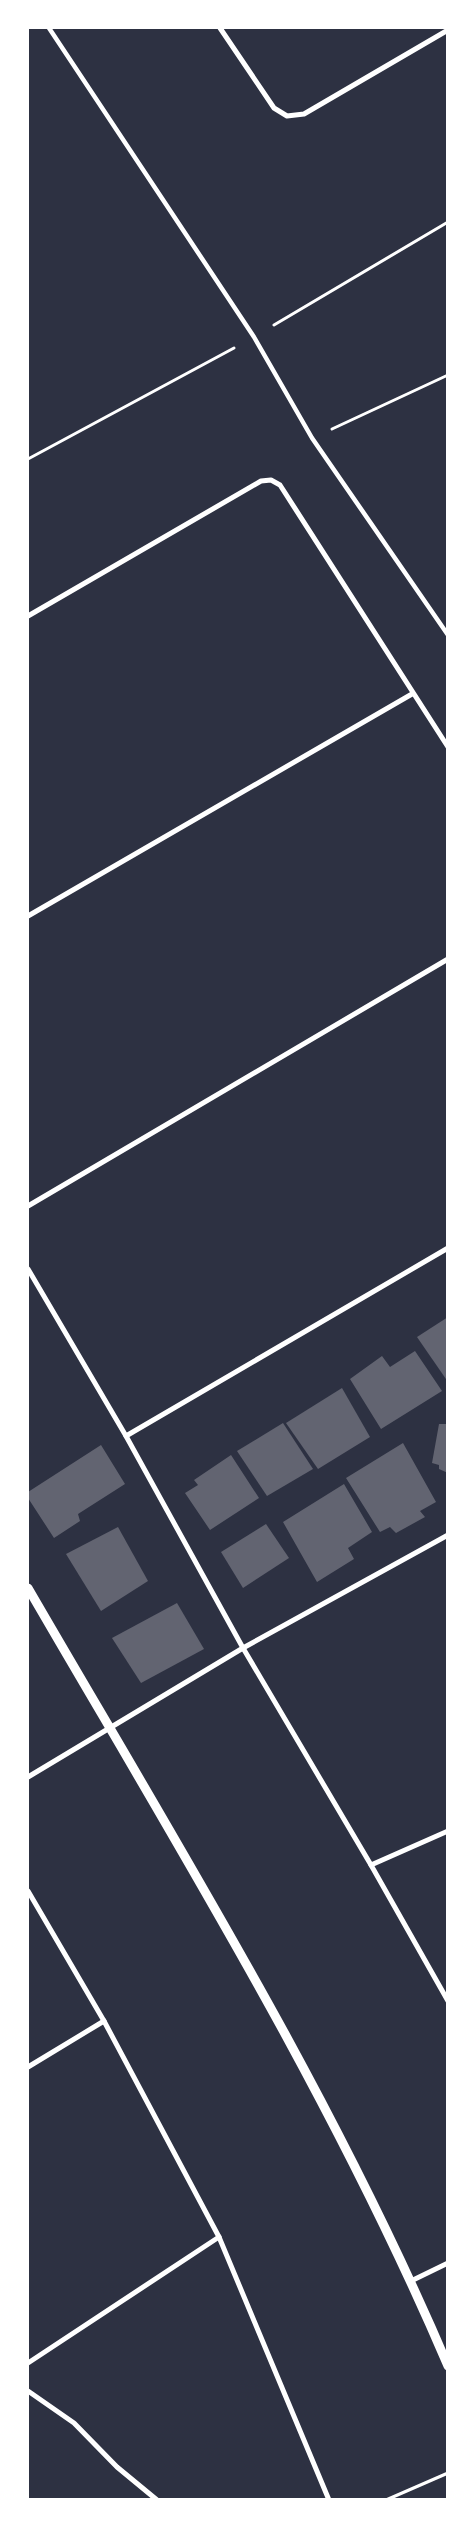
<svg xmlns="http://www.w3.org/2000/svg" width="475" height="2527" viewBox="0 0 475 2527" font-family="'Titillium Web',sans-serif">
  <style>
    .building { fill: #626471 }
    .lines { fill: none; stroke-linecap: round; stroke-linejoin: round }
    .path { stroke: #fff; stroke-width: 3 }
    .pedestrian { stroke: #fff; stroke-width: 4.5 }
    .minor { stroke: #fff; stroke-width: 5 }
    .tertiary { stroke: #fff; stroke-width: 9 }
  </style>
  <rect width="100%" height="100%" fill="#2d3142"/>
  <g class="building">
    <polygon points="448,1317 448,1382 417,1337"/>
    <polygon points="415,1351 442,1391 381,1429 350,1379 382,1356 390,1367"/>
    <polygon points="342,1388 370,1437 318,1469 286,1423"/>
    <polygon points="283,1423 313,1469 267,1496 237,1451"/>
    <polygon points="439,1424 448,1424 448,1473 439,1469 439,1465 432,1463"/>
    <polygon points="403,1443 436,1502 420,1511 425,1517 396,1533 390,1527 380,1532 346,1478"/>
    <polygon points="101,1445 125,1484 78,1514 80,1521 54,1538 28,1498 28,1492"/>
    <polygon points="231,1455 259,1498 210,1530 185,1493 198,1485 194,1480"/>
    <polygon points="344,1484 372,1532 348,1548 354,1559 317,1582 283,1522"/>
    <polygon points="266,1524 289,1558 243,1588 221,1552"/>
    <polygon points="118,1527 148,1581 101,1611 66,1554"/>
    <polygon points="177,1603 204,1649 141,1683 112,1638"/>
  </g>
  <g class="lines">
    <g class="path">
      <polyline points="274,325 448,222"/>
      <polyline points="332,429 448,375"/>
      <polyline points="28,459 234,348"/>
      <polyline points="386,2500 448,2473"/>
    </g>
    <polyline class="pedestrian" points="49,28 254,337 312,438 448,635"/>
    <g class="minor">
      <polyline points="220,28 274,108 287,116 304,114 448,30"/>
      <polyline points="28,616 261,481 271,480 280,485 448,747"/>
      <polyline points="28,916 412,694"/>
      <polyline points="28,1206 448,959"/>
      <polyline points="28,1269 126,1436 243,1648 371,1865 448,2001"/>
      <polyline points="126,1436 448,1248"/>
      <polyline points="28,1777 243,1648 448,1535"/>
      <polyline points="371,1865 448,1831"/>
      <polyline points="28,1891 104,2021 219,2237 329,2500"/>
      <polyline points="28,2067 104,2021"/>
      <polyline points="411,2281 448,2263"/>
      <polyline points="28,2363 219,2237"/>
      <polyline points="28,2391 74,2423 117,2467 157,2500"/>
    </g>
    <path class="tertiary" d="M28,1588c148,255 304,506 420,778"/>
  </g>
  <rect width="475" height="2527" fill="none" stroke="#ffffff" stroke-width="58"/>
</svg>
